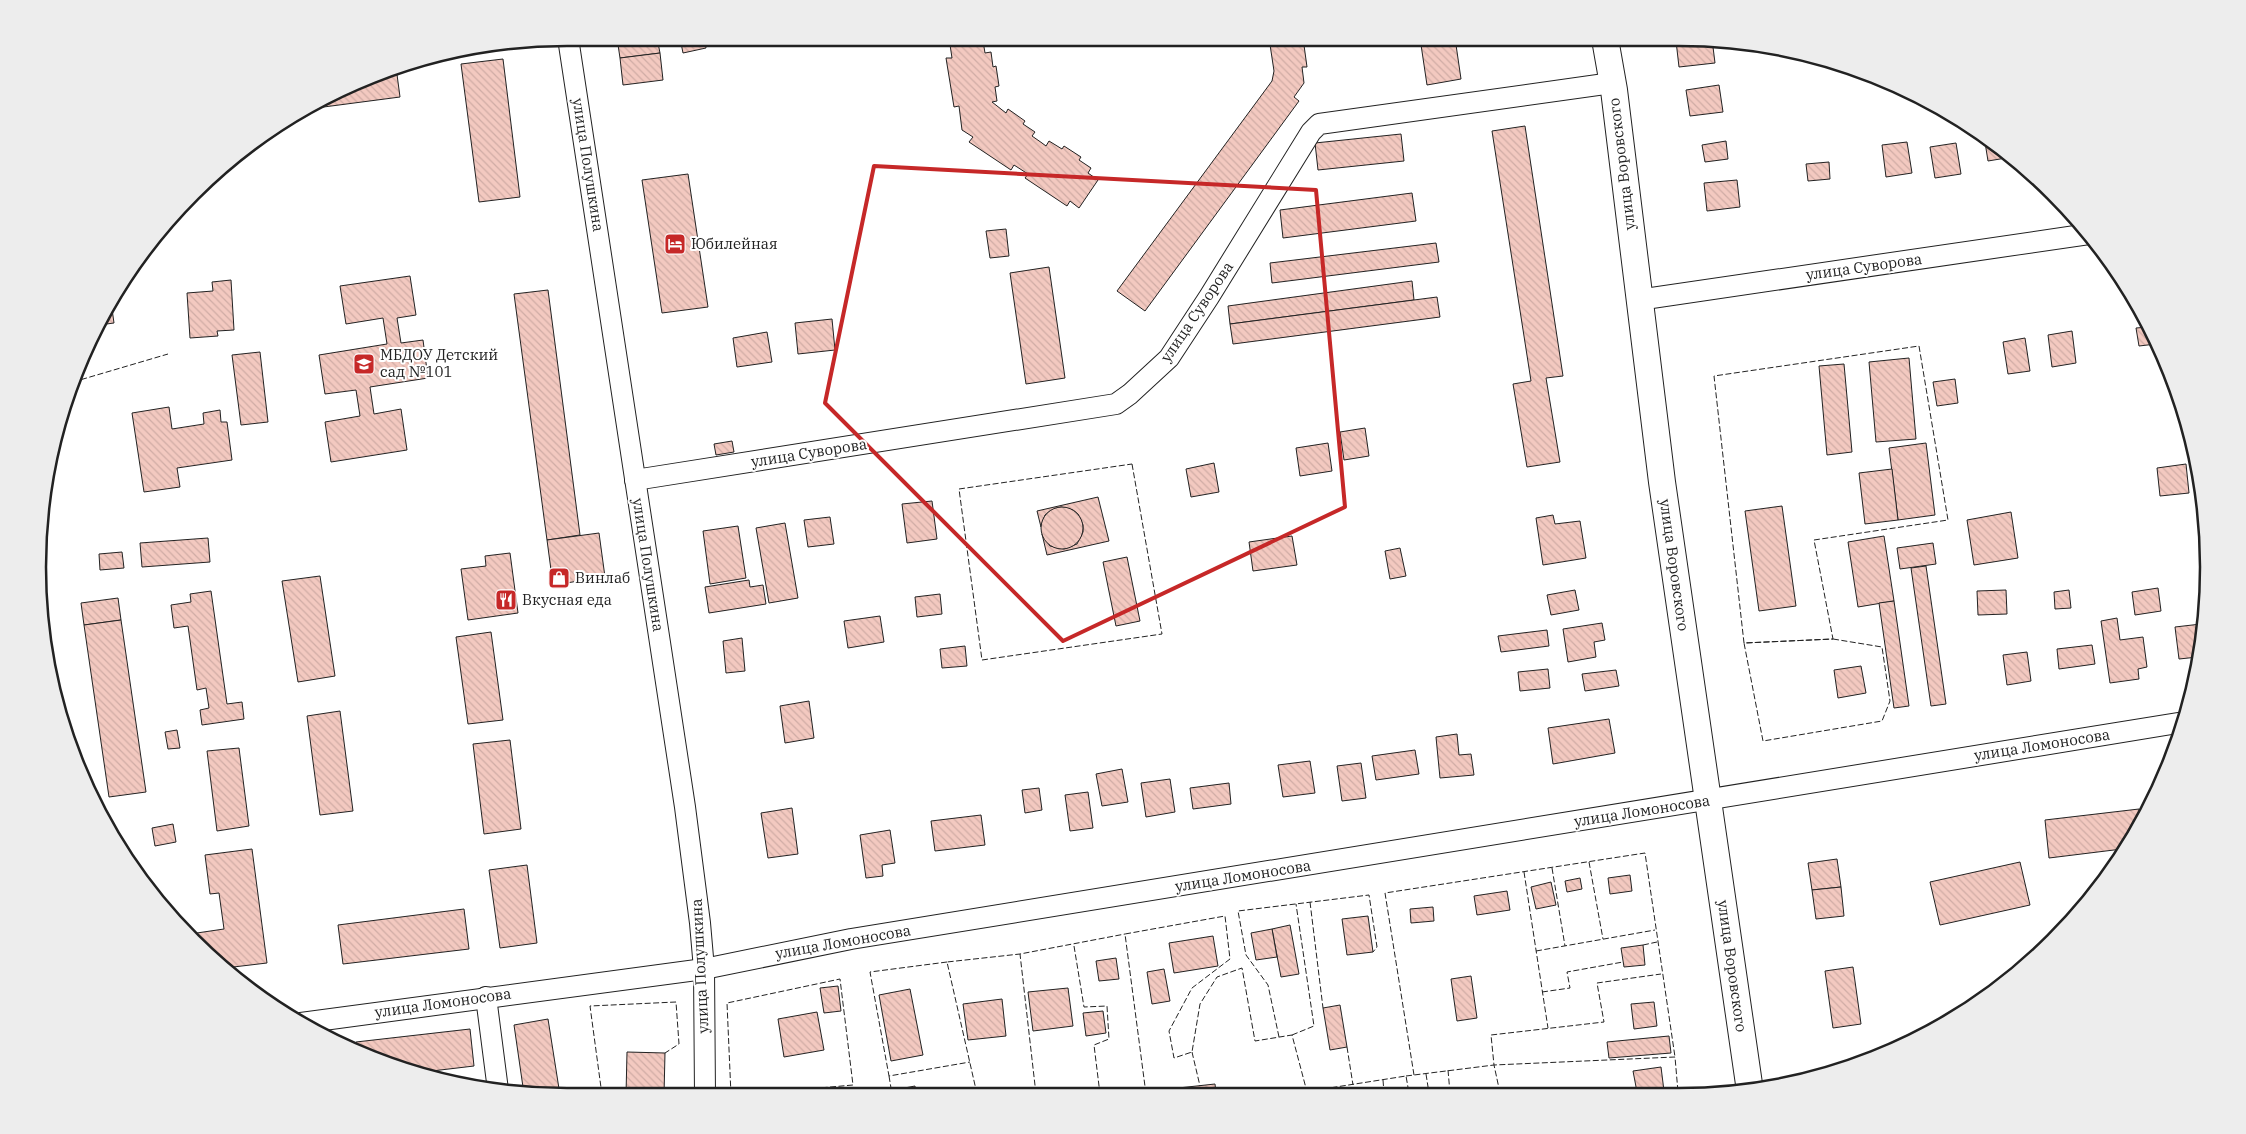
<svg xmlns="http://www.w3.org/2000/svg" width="2246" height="1134" viewBox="0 0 2246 1134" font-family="'IBM Plex Serif',serif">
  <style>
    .building { fill: url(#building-back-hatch); stroke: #222 }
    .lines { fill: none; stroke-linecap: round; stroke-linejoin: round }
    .minor-casing { stroke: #222; stroke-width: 22 }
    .major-casing { stroke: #222; stroke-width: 28 }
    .minor { stroke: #fff; stroke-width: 20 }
    .major { stroke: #fff; stroke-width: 26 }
    .fence { stroke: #222; stroke-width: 1; stroke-dasharray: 6 2.5; stroke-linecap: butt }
    .marked { fill: none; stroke: #c62828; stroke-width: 4; stroke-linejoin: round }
    .labels { text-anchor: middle; stroke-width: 4; stroke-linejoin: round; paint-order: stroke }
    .street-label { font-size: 15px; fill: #222; stroke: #fff }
    .poi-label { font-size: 15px; fill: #222; stroke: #fff; text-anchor: start }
    .rim { fill: none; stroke: #222; stroke-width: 2.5 }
  </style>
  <defs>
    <pattern id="building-back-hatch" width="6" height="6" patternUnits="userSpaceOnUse" patternTransform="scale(1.25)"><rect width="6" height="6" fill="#f3c9c0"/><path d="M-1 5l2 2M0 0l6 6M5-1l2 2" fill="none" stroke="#d0aca5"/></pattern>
  </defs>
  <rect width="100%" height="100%" fill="#fff"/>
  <g class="building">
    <polygon points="617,38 657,38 660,53 620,58"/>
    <polygon points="680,38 705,38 706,48 683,53"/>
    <polygon points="949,38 986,38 983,41 985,53 991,52 993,67 996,66 999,86 995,87 997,101 992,102 1006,113 1008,109 1025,121 1023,124 1035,132 1032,136 1042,143 1046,146 1049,141 1062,149 1064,146 1081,157 1079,160 1091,168 1088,173 1098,180 1079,208 1070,201 1067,206 1025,178 1028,174 1014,165 1011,170 969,142 973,137 962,130 959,106 954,107 946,58 952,58"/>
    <polygon points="1269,38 1303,38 1307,67 1302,67 1304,83 1294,97 1299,101 1145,311 1117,291 1272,81 1274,71"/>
    <polygon points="1420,38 1455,38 1461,79 1427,85"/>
    <polygon points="1712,39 1715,63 1679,67 1676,41"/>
    <polygon points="660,53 663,80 623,85 620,58"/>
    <polygon points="503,59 520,197 479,202 461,64"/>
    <polygon points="396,67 400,97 316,108 315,103"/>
    <polygon points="1719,85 1723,112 1690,116 1686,90"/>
    <polygon points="1525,126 1563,376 1546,378 1560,462 1527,467 1513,384 1531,381 1492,131"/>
    <polygon points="1401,134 1404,161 1318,170 1315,143"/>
    <polygon points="1984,136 2001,147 2012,157 1988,161"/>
    <polygon points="1726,141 1728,159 1705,162 1702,145"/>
    <polygon points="1907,142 1912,173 1886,177 1882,145"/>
    <polygon points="1956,143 1961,174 1935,178 1930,147"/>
    <polygon points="1829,162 1830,179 1808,181 1806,164"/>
    <polygon points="688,174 708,307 662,313 642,180"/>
    <polygon points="1737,180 1740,207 1707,211 1704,183"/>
    <polygon points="1412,193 1416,221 1283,238 1280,210"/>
    <polygon points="1006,229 1009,256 990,258 986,231"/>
    <polygon points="1436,243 1439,262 1272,283 1270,263"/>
    <polygon points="1049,267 1065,378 1026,384 1010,273"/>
    <polygon points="410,276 416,315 397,318 401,343 423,340 428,378 370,387 374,414 401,409 407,450 331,462 325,422 360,416 356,390 325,394 319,355 387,344 383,318 346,324 340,286"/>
    <polygon points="231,280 234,330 217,331 218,336 190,338 187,293 213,291 212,282"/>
    <polygon points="1412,281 1414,300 1230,324 1228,306"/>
    <polygon points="548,290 580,535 547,540 514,294"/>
    <polygon points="1437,297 1440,317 1233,344 1230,324"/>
    <polygon points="111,302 114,323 99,325"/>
    <polygon points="832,319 835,350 798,354 795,323"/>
    <polygon points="2149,327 2156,344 2139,346 2136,328"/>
    <polygon points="2072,331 2076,363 2052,367 2048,335"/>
    <polygon points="767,332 772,362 737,367 733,338"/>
    <polygon points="2025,338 2030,371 2008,374 2003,342"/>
    <polygon points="260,352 268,422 241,425 232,355"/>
    <polygon points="1909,358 1916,439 1876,442 1869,362"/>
    <polygon points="1844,364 1852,452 1827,455 1819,366"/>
    <polygon points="1955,379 1958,403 1937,406 1933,382"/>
    <polygon points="169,407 172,429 204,424 203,413 220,410 221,422 227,422 232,460 177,468 180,487 144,492 132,413"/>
    <polygon points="1365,428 1369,456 1344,460 1340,432"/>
    <polygon points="732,441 734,452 716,455 714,444"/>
    <polygon points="1328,443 1332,471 1300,476 1296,448"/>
    <polygon points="1926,443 1935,515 1898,520 1889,448"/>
    <polygon points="1214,463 1219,492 1191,497 1186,469"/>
    <polygon points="2186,464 2189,493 2160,496 2157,468"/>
    <polygon points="1892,469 1898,520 1865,524 1859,473"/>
    <polygon points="1098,497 1109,541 1047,555 1042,534 1050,546 1064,549 1077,544 1083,532 1083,525 1078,514 1073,510 1061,507 1050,511 1045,515 1041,527 1037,511"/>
    <polygon points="932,501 937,539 907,543 902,504"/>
    <polygon points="1782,506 1796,606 1759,611 1745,511"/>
    <circle cx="1062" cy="528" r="21"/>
    <polygon points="2011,512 2018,558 1974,565 1967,520"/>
    <polygon points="1553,515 1555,524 1580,521 1586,558 1543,565 1536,518"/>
    <polygon points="830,517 834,544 808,547 804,520"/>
    <polygon points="785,523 798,598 769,603 756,528"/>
    <polygon points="738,526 746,578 710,584 703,531"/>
    <polygon points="599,533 605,577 553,585 547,540"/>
    <polygon points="1292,536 1297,565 1253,571 1249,542"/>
    <polygon points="1884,536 1894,601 1858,607 1848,542"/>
    <polygon points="208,538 210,562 142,567 140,543"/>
    <polygon points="1933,543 1936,564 1900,569 1897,548"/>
    <polygon points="1400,548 1406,576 1390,579 1385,551"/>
    <polygon points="122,552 124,568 100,570 99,554"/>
    <polygon points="510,553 518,613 468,620 461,569 486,566 485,556"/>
    <polygon points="1127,557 1140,621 1116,626 1103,562"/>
    <polygon points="1926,566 1946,704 1931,706 1911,568"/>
    <polygon points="320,576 335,676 298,682 282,581"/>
    <polygon points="749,580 750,587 763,585 766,604 709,613 705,587"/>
    <polygon points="2158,588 2161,611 2135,615 2132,592"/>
    <polygon points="1575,590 1579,610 1551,615 1547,595"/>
    <polygon points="2006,590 2007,614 1978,615 1977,591"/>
    <polygon points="2069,590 2071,608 2055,609 2054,592"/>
    <polygon points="211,591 227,704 242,702 244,719 202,725 200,710 209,708 206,688 197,690 188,626 174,628 171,605 191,602 190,594"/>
    <polygon points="940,594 942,614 917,617 915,597"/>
    <polygon points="118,598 121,620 84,625 81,603"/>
    <polygon points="1894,601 1909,706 1894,708 1879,603"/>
    <polygon points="880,616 884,642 848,648 844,621"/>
    <polygon points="2117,618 2120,640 2143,637 2147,667 2138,669 2139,679 2110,683 2101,621"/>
    <polygon points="121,620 146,792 109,797 84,625"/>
    <polygon points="1602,623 1605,640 1594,642 1596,657 1568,662 1563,629"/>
    <polygon points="2201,624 2202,635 2198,657 2179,659 2175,627"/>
    <polygon points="1547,630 1549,646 1501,652 1498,636"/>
    <polygon points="491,632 503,720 468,724 456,637"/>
    <polygon points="742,638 745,671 726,673 723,641"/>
    <polygon points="2092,645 2095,664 2059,669 2057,649"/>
    <polygon points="965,646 967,666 942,668 940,649"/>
    <polygon points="2027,652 2031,681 2007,685 2003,655"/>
    <polygon points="1861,666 1866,693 1838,698 1834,670"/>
    <polygon points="1548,669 1550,688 1520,691 1518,672"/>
    <polygon points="1616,670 1619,686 1585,691 1582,674"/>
    <polygon points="809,701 814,738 785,743 780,706"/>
    <polygon points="340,711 353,811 320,815 307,716"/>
    <polygon points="1609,719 1615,753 1553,764 1548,728"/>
    <polygon points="177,730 180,748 168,749 165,732"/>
    <polygon points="1457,734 1459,755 1471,754 1474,775 1440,778 1436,737"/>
    <polygon points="510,740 521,829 484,834 473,744"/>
    <polygon points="239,748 249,826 217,831 207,751"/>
    <polygon points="1415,750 1419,774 1376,780 1372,756"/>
    <polygon points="1310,761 1315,793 1283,797 1278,765"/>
    <polygon points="1361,763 1366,798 1342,801 1337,766"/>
    <polygon points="1122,769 1128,802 1102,806 1096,774"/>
    <polygon points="1170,779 1175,812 1146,817 1141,783"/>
    <polygon points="1229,783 1231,804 1193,809 1190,788"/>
    <polygon points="1039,788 1042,810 1025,813 1022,790"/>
    <polygon points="1088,792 1093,828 1070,831 1065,795"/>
    <polygon points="792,808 798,854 768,858 761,813"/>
    <polygon points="2139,809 2141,821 2122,849 2049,858 2045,820"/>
    <polygon points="981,815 985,845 935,851 931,821"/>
    <polygon points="173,824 176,842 155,846 152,828"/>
    <polygon points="890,830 895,863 882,865 883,876 866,878 860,835"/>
    <polygon points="252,849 267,963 225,968 193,942 180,926 189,925 190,934 224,929 219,893 210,894 205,855"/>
    <polygon points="1837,859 1841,887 1812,890 1808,863"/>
    <polygon points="2020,862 2030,905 1940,925 1930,882"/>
    <polygon points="527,865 537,943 500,948 489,870"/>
    <polygon points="1630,875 1632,891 1610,894 1608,878"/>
    <polygon points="1580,878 1582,889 1567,892 1565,881"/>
    <polygon points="1551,882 1556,905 1536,909 1531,887"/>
    <polygon points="1841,887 1844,916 1816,919 1812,890"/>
    <polygon points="1507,891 1510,910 1477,915 1474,896"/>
    <polygon points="1433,907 1434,921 1411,923 1410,909"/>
    <polygon points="464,909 469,949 343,964 338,925"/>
    <polygon points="1368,916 1373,952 1347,955 1342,919"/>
    <polygon points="1290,925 1299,974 1281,977 1272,929"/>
    <polygon points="1272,929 1277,957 1256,960 1251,933"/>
    <polygon points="1213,936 1218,966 1174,973 1169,943"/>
    <polygon points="1643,945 1645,965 1624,967 1621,948"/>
    <polygon points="1116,958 1119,979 1099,981 1096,961"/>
    <polygon points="1853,967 1861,1024 1833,1028 1825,971"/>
    <polygon points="1164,969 1170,1001 1152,1004 1147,972"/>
    <polygon points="1471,976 1477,1018 1457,1021 1451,979"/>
    <polygon points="838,986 841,1011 824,1013 820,988"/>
    <polygon points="1068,988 1073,1026 1033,1031 1028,992"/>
    <polygon points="910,989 923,1055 891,1061 879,995"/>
    <polygon points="1002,999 1006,1036 968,1040 963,1004"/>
    <polygon points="1654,1002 1657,1026 1634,1029 1631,1004"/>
    <polygon points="1340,1005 1347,1047 1330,1050 1323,1008"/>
    <polygon points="1103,1011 1106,1033 1086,1036 1083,1013"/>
    <polygon points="817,1012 824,1050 784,1057 778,1019"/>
    <polygon points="548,1019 560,1095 524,1094 514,1025"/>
    <polygon points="470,1029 474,1066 415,1073 357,1051 356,1042"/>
    <polygon points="1669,1036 1671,1053 1609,1058 1607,1042"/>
    <polygon points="627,1052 665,1053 664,1095 626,1095"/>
    <polygon points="1661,1067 1664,1091 1637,1092 1633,1071"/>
    <polygon points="1215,1084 1216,1093 1170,1094 1169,1089"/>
    <polygon points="915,1086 916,1094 895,1094 894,1090"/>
  </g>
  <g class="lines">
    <g class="minor-casing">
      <g id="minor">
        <polyline points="568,38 685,807 700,923 704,969 705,1095"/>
        <polyline points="1638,300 2089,234"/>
        <polyline points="635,480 1116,404 1130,394 1169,358 1209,297 1311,132 1319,124 1612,83"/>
        <polyline points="486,997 498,1090"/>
        <polyline points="301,1023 704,969 851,939 2184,722"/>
      </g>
    </g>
    <g class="major-casing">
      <polyline id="major" points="1605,39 1614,90 1662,482 1750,1091"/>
    </g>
    <use href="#minor" class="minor"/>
    <use href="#major" class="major"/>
    <g class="fence">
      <polygon points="1919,346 1948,520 1814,540 1833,639 1744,643 1714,376"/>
      <polyline points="73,382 168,354"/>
      <polygon points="1132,464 1162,634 982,660 959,489"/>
      <polygon points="1833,639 1882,647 1890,701 1882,721 1763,741 1744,643"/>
      <polyline points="1589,862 1603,939"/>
      <polyline points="1552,868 1565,946"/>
      <polyline points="1524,872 1548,1028"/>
      <polyline points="1310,902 1323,1008"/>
      <polyline points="1643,945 1657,942"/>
      <polyline points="1074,946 1084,1007 1107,1006 1109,1039 1094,1045 1100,1094"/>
      <polyline points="1536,951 1655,930"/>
      <polyline points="947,962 870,972 889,1076 970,1062"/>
      <polyline points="1542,992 1570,988 1567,972 1623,962"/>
      <polyline points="1292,1035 1314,1026 1296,904"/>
      <polyline points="1279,1037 1268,985 1246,955 1238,911 1369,895 1377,947 1373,952"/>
      <polyline points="1347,1047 1353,1085"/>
      <polyline points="1192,1052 1200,1086"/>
      <polyline points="1448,1070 1450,1093"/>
      <polyline points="1426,1074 1429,1093"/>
      <polyline points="1414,1075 1385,893 1645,853 1675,1057"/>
      <polyline points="889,1076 892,1094"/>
      <polyline points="1406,1076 1494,1065 1491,1035 1604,1022 1597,983 1661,974"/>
      <polyline points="1383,1080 1384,1093"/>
      <polyline points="1323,1089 1406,1076 1409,1093"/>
      <polyline points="1301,1093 1323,1089 1324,1093"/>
      <polyline points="1500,1093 1494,1065 1675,1057 1678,1092"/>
      <polyline points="977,1094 947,962 1020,954"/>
      <polyline points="1036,1094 1020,954 1125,934"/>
      <polyline points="1146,1094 1125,934 1225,916 1230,959 1192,988 1169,1031 1174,1058 1192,1052 1200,1004 1217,977 1242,968 1255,1041 1292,1035 1307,1092"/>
      <polyline points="602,1095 590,1006 676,1002 679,1044 665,1053"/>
      <polyline points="731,1095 727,1003 840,979 853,1085 741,1095"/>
    </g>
  </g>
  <path class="marked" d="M874,166l442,24 29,317 -282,134 -238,-238z"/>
  <defs>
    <g id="hotel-square" transform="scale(1.125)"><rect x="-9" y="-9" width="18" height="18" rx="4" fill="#c62828" stroke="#fff"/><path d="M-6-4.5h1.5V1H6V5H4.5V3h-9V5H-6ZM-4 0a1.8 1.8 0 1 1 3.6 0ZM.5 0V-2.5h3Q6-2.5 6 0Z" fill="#fff"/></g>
    <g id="school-square" transform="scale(1.125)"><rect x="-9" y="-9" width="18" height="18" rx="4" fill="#c62828" stroke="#fff"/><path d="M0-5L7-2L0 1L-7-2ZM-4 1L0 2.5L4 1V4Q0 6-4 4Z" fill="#fff"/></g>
    <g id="shop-square" transform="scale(1.125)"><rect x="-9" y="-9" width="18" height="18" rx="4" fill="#c62828" stroke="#fff"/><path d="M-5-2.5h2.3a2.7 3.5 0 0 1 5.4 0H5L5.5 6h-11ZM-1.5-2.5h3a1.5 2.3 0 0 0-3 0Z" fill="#fff"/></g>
    <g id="restaurant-square" transform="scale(1.125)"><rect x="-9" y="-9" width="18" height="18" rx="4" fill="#c62828" stroke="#fff"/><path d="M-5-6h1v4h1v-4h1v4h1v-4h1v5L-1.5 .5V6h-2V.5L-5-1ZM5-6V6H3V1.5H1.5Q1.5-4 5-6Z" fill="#fff"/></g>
  </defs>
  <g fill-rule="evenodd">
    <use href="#hotel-square" x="675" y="244"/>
    <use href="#school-square" x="364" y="364"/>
    <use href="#shop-square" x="559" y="578"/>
    <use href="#restaurant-square" x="506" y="600"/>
  </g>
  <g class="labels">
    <g class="street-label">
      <text transform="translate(1622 164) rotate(-97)" y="5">улица Воровского</text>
      <text transform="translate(588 165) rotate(81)" y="5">улица Полушкина</text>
      <text transform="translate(1864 267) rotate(-8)" y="5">улица Суворова</text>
      <text transform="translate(1197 312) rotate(-56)" y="5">улица Суворова</text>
      <text transform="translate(809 453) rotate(-9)" y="5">улица Суворова</text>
      <text transform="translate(648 565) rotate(81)" y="5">улица Полушкина</text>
      <text transform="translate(1674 565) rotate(82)" y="5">улица Воровского</text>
      <text transform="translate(2042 745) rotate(-9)" y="5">улица Ломоносова</text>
      <text transform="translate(1642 811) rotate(-9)" y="5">улица Ломоносова</text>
      <text transform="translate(1243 876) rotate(-9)" y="5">улица Ломоносова</text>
      <text transform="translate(843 942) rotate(-10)" y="5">улица Ломоносова</text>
      <text transform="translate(700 966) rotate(-93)" y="5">улица Полушкина</text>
      <text transform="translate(1732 966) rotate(82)" y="5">улица Воровского</text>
      <text transform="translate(443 1003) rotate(-8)" y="5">улица Ломоносова</text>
    </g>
    <g class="poi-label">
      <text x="691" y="249">Юбилейная</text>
      <text x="380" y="360">МБДОУ Детский<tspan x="380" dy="17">сад №101</tspan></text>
      <text x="575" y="583">Винлаб</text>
      <text x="522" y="605">Вкусная еда</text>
    </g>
  </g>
  <path d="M0 0H2246V1134H0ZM567 46H1679A521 521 0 0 1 2200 567V567A521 521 0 0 1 1679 1088H567A521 521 0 0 1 46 567V567A521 521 0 0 1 567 46Z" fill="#ededed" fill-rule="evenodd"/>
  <path class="rim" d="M567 46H1679A521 521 0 0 1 2200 567V567A521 521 0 0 1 1679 1088H567A521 521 0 0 1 46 567V567A521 521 0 0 1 567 46Z"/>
</svg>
